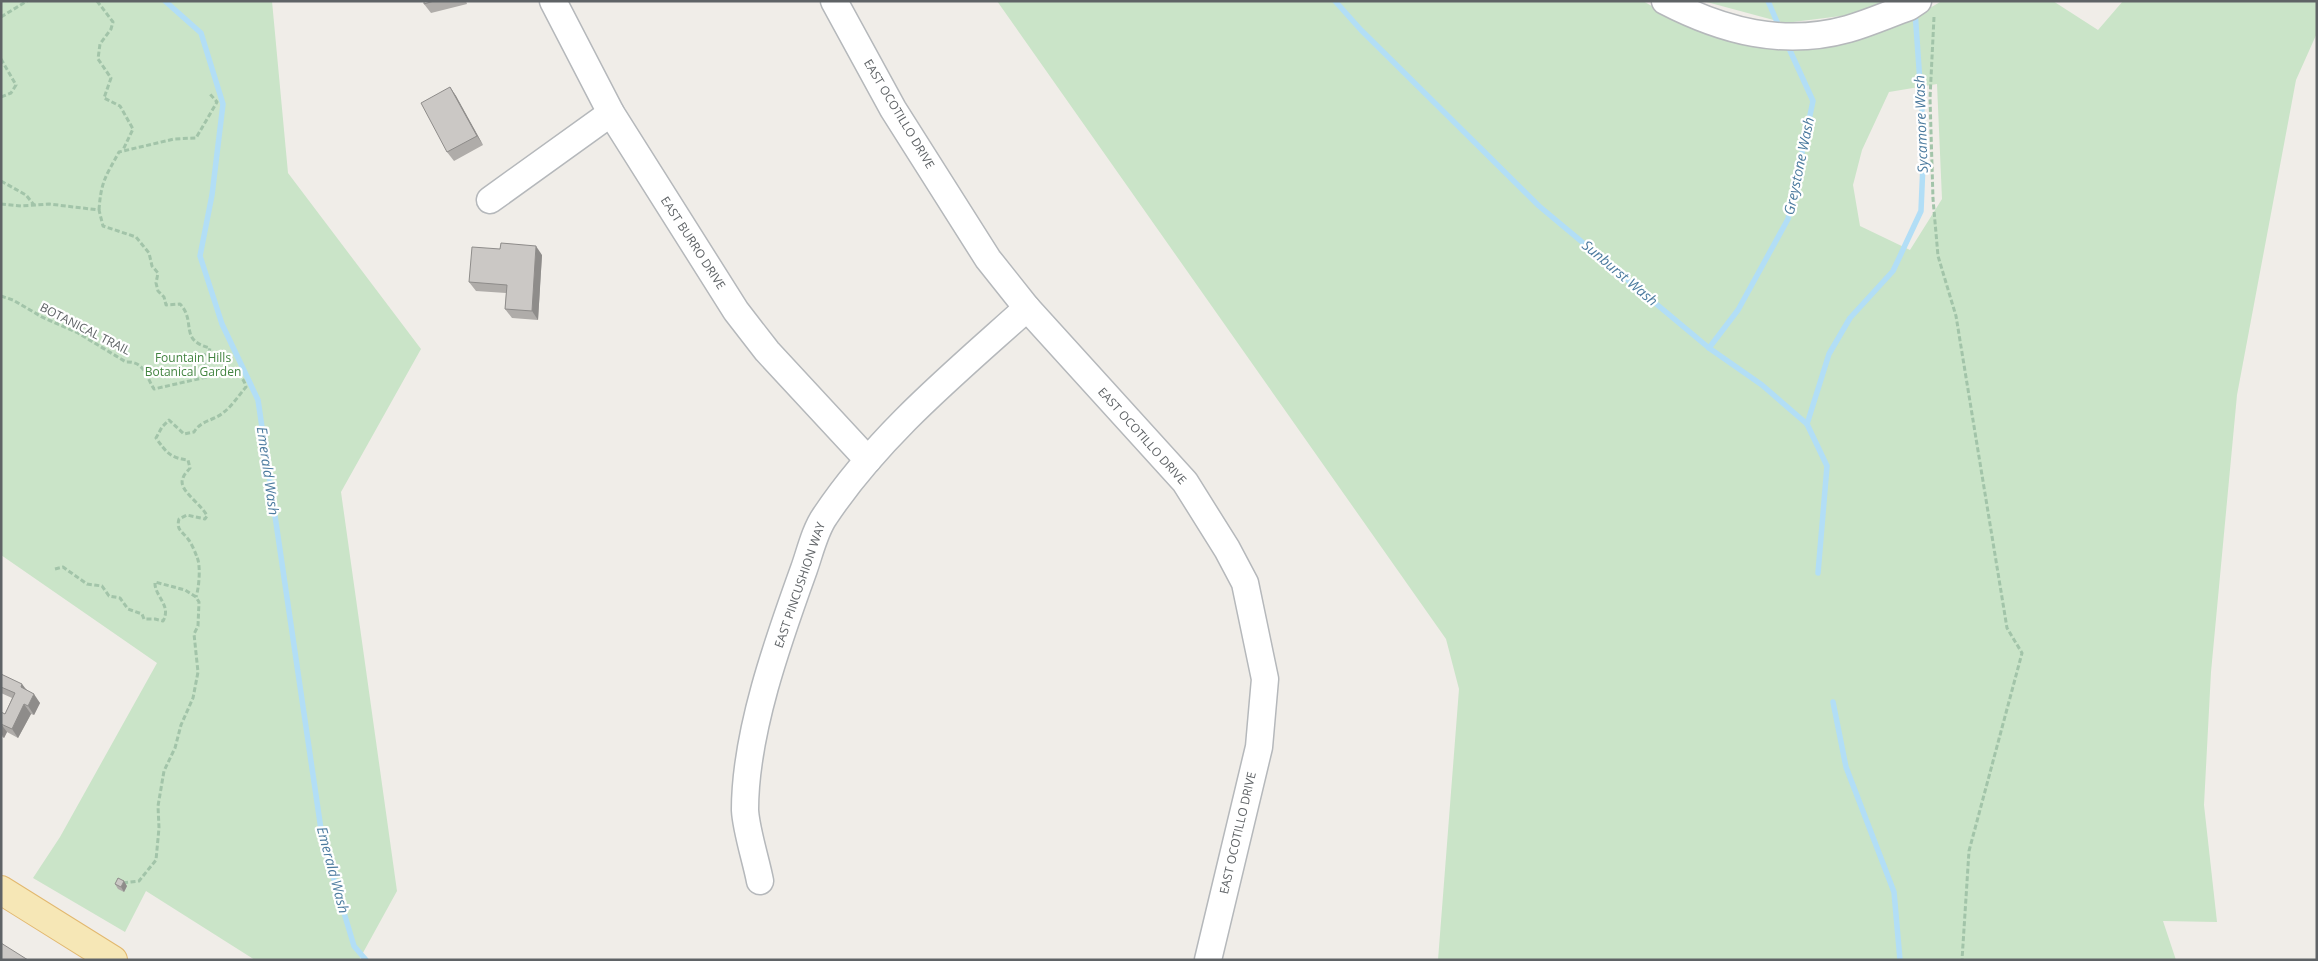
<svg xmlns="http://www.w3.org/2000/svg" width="2318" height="961" viewBox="0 0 2318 961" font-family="'Open Sans',sans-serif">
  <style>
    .green { fill: #cae4c8; fill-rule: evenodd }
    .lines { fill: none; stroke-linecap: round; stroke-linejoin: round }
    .stream { stroke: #b2def6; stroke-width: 5.5 }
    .minor-casing { stroke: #b5b8bb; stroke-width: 29 }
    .major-casing { stroke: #e2b86f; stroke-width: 30 }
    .path { stroke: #a2c4a9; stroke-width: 3; stroke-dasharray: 5 2.5; stroke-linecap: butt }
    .minor { stroke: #fff; stroke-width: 26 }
    .major { stroke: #f6e7b6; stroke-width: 28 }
    .wall { fill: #afaca9 }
    .shaded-wall { fill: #8e8c8a }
    .building { fill: #cbc8c5; stroke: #8e8c8a }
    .labels { text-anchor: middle; stroke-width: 4.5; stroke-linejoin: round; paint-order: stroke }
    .street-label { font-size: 12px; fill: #5f6366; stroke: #fff }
    .park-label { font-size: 12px; fill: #438441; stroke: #fff }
    .water-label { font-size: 14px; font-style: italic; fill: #4c7b9f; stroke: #fff }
  </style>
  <rect width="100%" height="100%" fill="#f0ede8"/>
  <g class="green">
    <polygon points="1,1 272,1 288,173 421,349 341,492 397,891 359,960 255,960 146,891 125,932 33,878 60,837 157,663 1,555"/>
    <path d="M997,1h646l33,19 103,26 78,-6 50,-19 35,-20h111l45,29 25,-29h194v32l-21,47 -59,315 -26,277 -7,133 13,117 -54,-1 13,39h-738l21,-271 -13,-50zM1937,84l5,115 -32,51 -50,-24 -7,-41 9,-35 27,-58z"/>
    <polygon points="1703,1 1888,1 1849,15 1785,23"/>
  </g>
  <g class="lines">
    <g class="stream">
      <polyline points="165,1 201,33 223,104 212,195 200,256 222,324 258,400 323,843 354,946 366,960"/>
      <polyline points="1335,1 1361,30 1539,206 1709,348 1762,385 1807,424 1827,466 1818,573"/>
      <polyline points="1768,1 1780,29"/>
      <polyline points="1709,348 1738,310 1788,219 1813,101 1787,44"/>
      <polyline points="1807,424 1829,354 1850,318 1893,271 1921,211 1924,140 1915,11"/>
      <polyline points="1833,702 1846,767 1894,892 1900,960"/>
    </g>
    <g class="minor-casing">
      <g id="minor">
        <polyline points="553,1 611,113 736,311 767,351 868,460"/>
        <polyline points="834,1 893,109 988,259 1027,308 1185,482 1227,549 1245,583 1265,679 1259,747 1208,960"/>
        <path d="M1665,1c58,30 118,46 183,28 21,-6 41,-15 61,-22l9,-6"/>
        <polyline points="490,200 611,113"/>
        <path d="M760,881c-4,-21 -14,-51 -15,-71 0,-77 33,-169 59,-241 6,-17 11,-39 21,-53 54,-81 131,-144 202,-208"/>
      </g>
    </g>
    <g class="major-casing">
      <polyline id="major" points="1,890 113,960"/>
    </g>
    <g class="path">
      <polyline points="97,1 113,22 111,29 100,44 98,59 111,78 104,98 120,106 133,129 123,150"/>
      <polyline points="1,17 27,1"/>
      <polyline points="1934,17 1930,98 1933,199 1938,256 1956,316 2007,628 2022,653 1969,851 1962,960"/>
      <polyline points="1,59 16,85 11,93 1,97"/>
      <polyline points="1,181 26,195 34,205"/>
      <path d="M1,204l20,2 28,-2 50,6 4,16 33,11 13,16 3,13 6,7 -2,10 2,8 6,6 2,8 14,-1c17,18 -2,36 30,44l-1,4 -6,4 1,7 5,5 -3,3 2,6"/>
      <path d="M99,210c2,-29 7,-34 20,-58l55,-13 22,-1 21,-36 -7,-8"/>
      <path d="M1,296l12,4 29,17 36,16 48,29c19,-1 20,15 28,27l79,-18c7,4 11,8 13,16 -7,8 -14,19 -22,25 -10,9 -23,8 -30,20l-10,2 -15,-14 -7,7 -6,11c10,14 14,20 32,22l2,8c-2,3 -6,6 -7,10 -6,12 19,26 24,38l-2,3 -18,-4 -8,4c-3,11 3,12 9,20 4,5 7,13 9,18 4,9 2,31 -1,40"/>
      <path d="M55,569l8,-2 24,17 15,2 7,10 11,2 8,11 14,5 2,5h11l8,2c9,-16 -9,-25 -8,-39l30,8 11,7 3,5 -1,24 -4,8 4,38 -5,26 -12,27 -6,23 -11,23 -6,35 1,22 -3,32 -17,21 -17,2"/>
    </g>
    <use href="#minor" class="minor"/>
    <use href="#major" class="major"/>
  </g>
  <g class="wall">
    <polygon points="424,1 466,1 467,4 431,13 424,4"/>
    <polygon points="450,87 456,96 483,145 454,161 447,152"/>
    <polygon points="542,255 538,320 512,318 505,309 506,293 476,291 469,282"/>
    <polygon points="1,674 27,690 40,703 34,715 31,714 18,738 7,732 4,738 1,736 1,712 5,714 12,698 1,693"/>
    <polygon points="115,884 127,886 124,892 118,889"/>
  </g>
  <g class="shaded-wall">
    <polygon points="450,87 456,96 483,145 477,136"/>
    <polygon points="536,246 542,255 538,320 532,311"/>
    <polygon points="22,684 29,693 21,687"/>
    <polygon points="34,694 40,703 34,715 28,706"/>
    <polygon points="24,704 31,714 18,738 12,729"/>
    <polygon points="1,724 7,732 4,738 1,733"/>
    <polygon points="124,881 127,886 124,892 121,887"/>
  </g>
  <g class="building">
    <polygon points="424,1 434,1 424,4"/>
    <polygon points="450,87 477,136 447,152 421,103"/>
    <polygon points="501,243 536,246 532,311 505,309 507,285 469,282 472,247 500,249"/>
    <polygon points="1,674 22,684 21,687 34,694 28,706 24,704 12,729 1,724 1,712 5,714 15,693 1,687"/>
    <polygon points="118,878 124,881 121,887 115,884"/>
    <polygon points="1,943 28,960 1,960"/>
  </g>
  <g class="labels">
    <g class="street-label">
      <text transform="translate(899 114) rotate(59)" y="4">EAST OCOTILLO DRIVE</text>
      <text transform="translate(693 243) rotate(57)" y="4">EAST BURRO DRIVE</text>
      <text transform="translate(85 329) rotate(27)" y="4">BOTANICAL TRAIL</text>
      <text transform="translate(1142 436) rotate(48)" y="4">EAST OCOTILLO DRIVE</text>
      <text transform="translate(800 585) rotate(-71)" y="4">EAST PINCUSHION WAY</text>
      <text transform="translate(1238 833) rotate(-77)" y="4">EAST OCOTILLO DRIVE</text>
    </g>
    <g class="park-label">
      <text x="193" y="362">Fountain Hills<tspan x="193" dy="14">Botanical Garden</tspan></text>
    </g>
    <g class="water-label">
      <text transform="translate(1921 124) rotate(-92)" y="5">Sycamore Wash</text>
      <text transform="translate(1799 166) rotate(-78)" y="5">Greystone Wash</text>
      <text transform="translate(1620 273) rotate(40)" y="5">Sunburst Wash</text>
      <text transform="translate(268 471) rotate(82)" y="5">Emerald Wash</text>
      <text transform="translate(333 870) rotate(75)" y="5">Emerald Wash</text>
    </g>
  </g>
  <rect width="2318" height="961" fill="none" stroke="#5f6366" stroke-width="5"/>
</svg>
